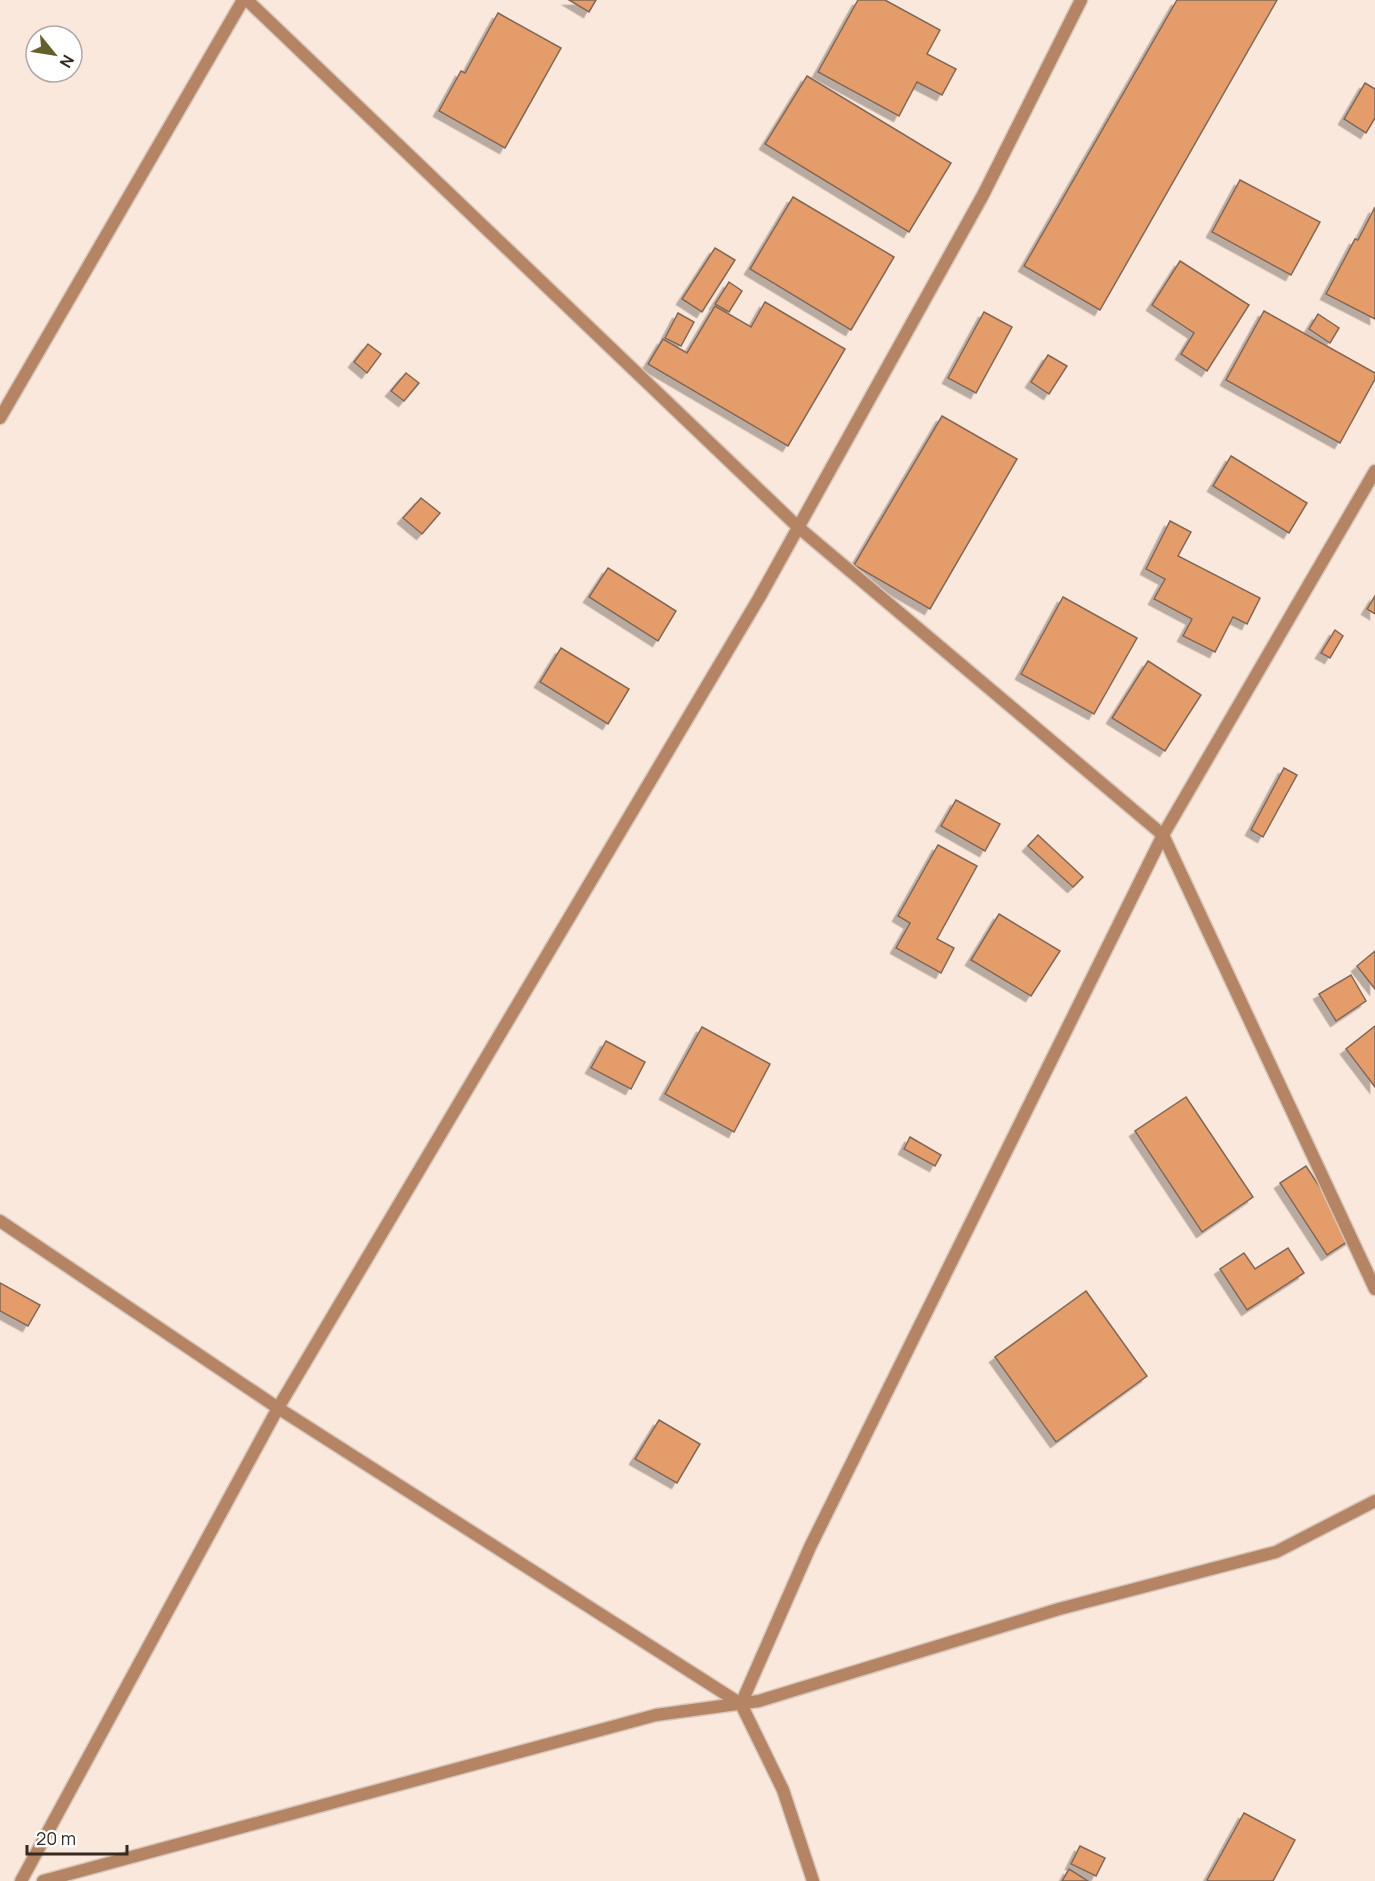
<svg xmlns="http://www.w3.org/2000/svg" width="1375" height="1881" viewBox="0 0 1375 1881" font-family="Manrope,sans-serif">
  <style>
    .building { fill: #e49c6b; stroke: #826755; stroke-width: 1.5; filter: url(#shadow) }
    .lines { fill: none; stroke-linecap: round; stroke-linejoin: round }
    .minor-casing { stroke: #d7c6ba; stroke-width: 15 }
    .minor { stroke: #b58464; stroke-width: 12 }
  </style>
  <defs>
    <filter id="shadow"><feDropShadow dx="-5.5" dy="5.5" stdDeviation="0" flood-color="#0004"/></filter>
  </defs>
  <rect width="100%" height="100%" fill="#fbe8dc"/>
  <g class="building">
    <polygon points="569,0 596,0 589,12"/>
    <polygon points="858,0 885,0 940,30 927,54 956,69 942,95 917,82 899,116 818,72"/>
    <polygon points="1177,0 1277,0 1100,310 1024,266"/>
    <polygon points="498,13 561,48 505,148 439,111 461,71 465,73"/>
    <polygon points="807,76 951,163 909,232 765,144"/>
    <polygon points="1365,83 1375,89 1375,118 1366,133 1344,119"/>
    <polygon points="1240,180 1320,222 1291,275 1212,232"/>
    <polygon points="793,197 894,257 851,330 750,269"/>
    <polygon points="1375,207 1375,319 1326,294 1355,239 1358,240"/>
    <polygon points="715,248 735,260 702,312 682,299"/>
    <polygon points="1180,261 1249,305 1207,371 1181,354 1194,333 1152,305"/>
    <polygon points="729,282 742,291 729,312 715,304"/>
    <polygon points="765,302 845,349 788,446 648,364 663,339 687,353 715,306 751,327"/>
    <polygon points="1264,311 1375,373 1375,379 1340,443 1226,380"/>
    <polygon points="984,312 1012,327 976,393 948,378"/>
    <polygon points="678,313 694,322 681,346 665,338"/>
    <polygon points="1318,314 1339,328 1330,343 1309,329"/>
    <polygon points="368,344 381,354 367,373 354,362"/>
    <polygon points="1048,355 1067,366 1049,394 1031,382"/>
    <polygon points="406,373 419,383 404,401 391,391"/>
    <polygon points="942,416 1017,459 930,609 854,565"/>
    <polygon points="1231,456 1307,503 1289,533 1213,486"/>
    <polygon points="421,498 440,513 422,534 403,518"/>
    <polygon points="1170,521 1191,532 1178,556 1260,598 1247,624 1233,617 1215,652 1183,636 1192,619 1154,599 1165,579 1146,569"/>
    <polygon points="608,568 676,611 658,641 589,597"/>
    <polygon points="1375,596 1375,614 1367,609"/>
    <polygon points="1063,597 1137,638 1094,714 1021,674"/>
    <polygon points="1335,630 1343,636 1330,658 1321,653"/>
    <polygon points="561,648 629,689 608,724 540,682"/>
    <polygon points="1148,661 1201,695 1165,751 1112,718"/>
    <polygon points="1284,768 1297,775 1263,837 1251,830"/>
    <polygon points="956,800 1000,824 985,851 941,826"/>
    <polygon points="1038,835 1083,877 1073,887 1028,846"/>
    <polygon points="938,845 977,866 937,939 954,948 941,973 896,948 910,923 898,916"/>
    <polygon points="999,914 1060,951 1031,996 971,960"/>
    <polygon points="1375,951 1375,989 1357,966"/>
    <polygon points="1351,975 1366,1001 1336,1021 1319,994"/>
    <polygon points="1375,1026 1375,1087 1346,1049"/>
    <polygon points="702,1027 770,1064 734,1132 665,1094"/>
    <polygon points="606,1041 645,1062 631,1089 591,1068"/>
    <polygon points="1186,1097 1253,1197 1202,1232 1135,1131"/>
    <polygon points="910,1137 941,1155 935,1166 904,1149"/>
    <polygon points="1306,1166 1353,1238 1327,1255 1280,1183"/>
    <polygon points="1288,1248 1304,1273 1247,1310 1220,1269 1244,1253 1255,1269"/>
    <polygon points="0,1283 40,1305 28,1326 0,1311"/>
    <polygon points="1086,1291 1147,1376 1056,1442 995,1357"/>
    <polygon points="659,1420 700,1444 677,1483 635,1459"/>
    <polygon points="1244,1813 1295,1840 1273,1881 1209,1881 1207,1880"/>
    <polygon points="1080,1846 1105,1858 1096,1876 1071,1864"/>
    <polygon points="1069,1869 1088,1881 1062,1881"/>
  </g>
  <g class="lines">
    <g class="minor-casing">
      <g id="minor">
        <polyline points="247,0 798,527 1163,835 1375,1289"/>
        <polyline points="0,418 243,0"/>
        <polyline points="0,1221 278,1408 741,1704 783,1790 813,1881"/>
        <polyline points="741,1704 810,1547 1163,835 1375,471"/>
        <polyline points="21,1881 278,1408 759,598 983,195 1081,0"/>
        <polyline points="43,1881 656,1715 759,1701 1059,1609 1276,1552 1375,1501"/>
      </g>
    </g>
    <use href="#minor" class="minor"/>
  </g>
  <g transform="translate(54 54) rotate(120)"><circle r="28" fill="#ffffff" stroke="#aea9a6" stroke-width="1.5"/>
  <path d="M0-4.5L10 22L0 15L-10 22Z" fill="#64602c"/>
  <text y="-9" font-size="16" font-weight="bold" text-anchor="middle" fill="#352921">N</text>
  </g>
  <path d="M27 1845v9h100v-9" fill="none" stroke="#352921" stroke-width="3"/>
  <text x="36" y="1845" font-size="18" fill="#352921" stroke="#ffffff" stroke-width="4.5" paint-order="stroke">20 m</text>
</svg>
